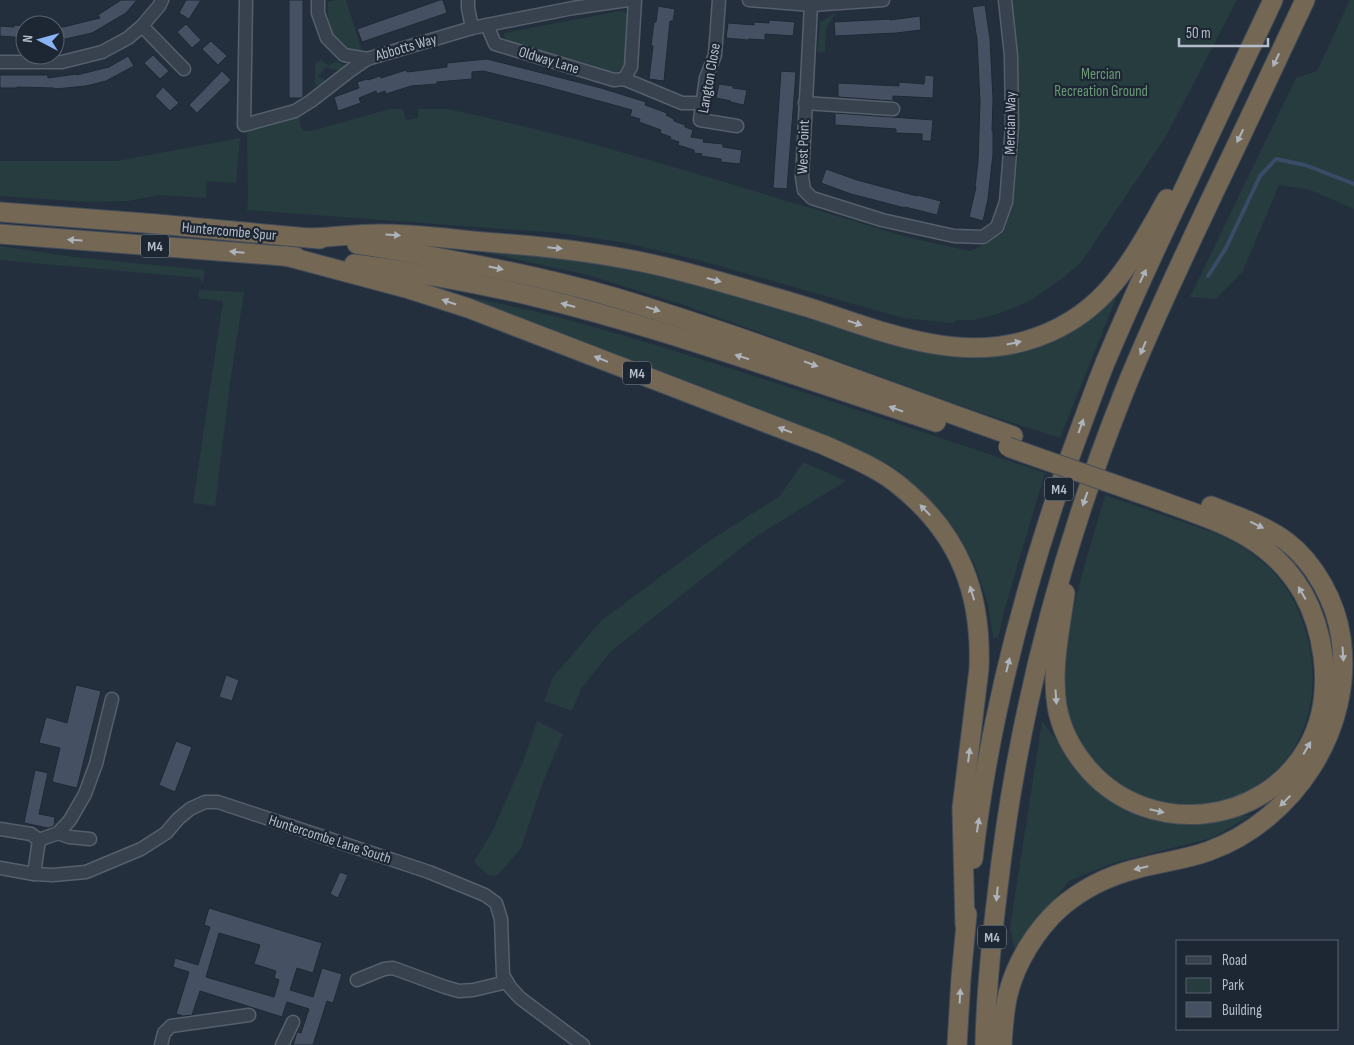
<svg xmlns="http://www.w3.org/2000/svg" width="1354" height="1045" viewBox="0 0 1354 1045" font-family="'Sofia Sans Condensed',sans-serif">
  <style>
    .green { fill: #263c3f }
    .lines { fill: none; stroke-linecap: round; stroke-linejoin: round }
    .stream { stroke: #394c67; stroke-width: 4 }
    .building { fill: #455162; stroke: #1f2835; fill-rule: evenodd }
    .minor-casing { stroke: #565f6c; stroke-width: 15 }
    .highway-casing { stroke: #434c59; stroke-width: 21 }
    .minor { stroke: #38414e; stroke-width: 12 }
    .highway { stroke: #746855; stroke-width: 19 }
    .highway-bridge-casing { stroke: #434c59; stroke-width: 21; stroke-linecap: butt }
    .highway-bridge { stroke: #746855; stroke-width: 19 }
    .oneway { fill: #aeb4bd }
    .labels { text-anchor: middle; stroke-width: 4.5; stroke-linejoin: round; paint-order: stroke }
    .shield { fill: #1d2633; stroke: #878f9c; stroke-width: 1 }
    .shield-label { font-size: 14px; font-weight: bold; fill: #b4bcc9 }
    .street-label { font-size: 15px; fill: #b4bcc9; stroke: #1d2633 }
    .park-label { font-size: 15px; fill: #6b9a76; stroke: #1d2633 }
  </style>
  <rect width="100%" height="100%" fill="#242f3e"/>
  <g class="green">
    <path d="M336,0h10l16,51 -2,3c-27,-11 -34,-23 -32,-52z"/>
    <polygon points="1012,0 1237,0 1165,138 1082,261 1063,278 1031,300 1011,309 991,316 974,320 957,320 952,323 903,318 698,260 626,243 559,233 247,210 248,200 247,133 264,120 298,111 301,127 304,131 311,131 390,109 403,109 406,120 418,118 418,109 447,109 480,116 575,139 684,170 910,238 970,251 983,245 1005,229 1013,205 1020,131 1018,56"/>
    <polygon points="1350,0 1354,0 1354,209 1310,190 1279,185 1243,271 1216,299 1190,297 1296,78 1317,71"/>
    <polygon points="621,11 628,14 624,65 618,72 606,71 505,42 504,33"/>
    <polygon points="836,13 826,28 825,52 818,52 820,22"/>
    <polygon points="321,60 329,66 336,61 347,67 342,72 326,67 318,77 328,81 322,85 315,85 315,63"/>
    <polygon points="240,138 236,183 207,181 206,198 159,195 128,201 88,202 0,196 0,161 117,161"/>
    <polygon points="0,246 74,257 205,270 203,283 200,278 0,260"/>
    <polygon points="479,251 553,255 633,267 717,290 841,329 911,349 936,353 1091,316 1115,297 1115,301 1060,438 976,411 681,304 588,275"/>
    <polygon points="199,290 244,292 230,383 215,506 193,503 223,301 199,298"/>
    <path d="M443,291c37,9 74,16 111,25 166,45 328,103 491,157l-41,138 -6,27h-5l-5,-34 -13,-39 -19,-34 -26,-32 -34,-27 -33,-20z"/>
    <polygon points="803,462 846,481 755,537 610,652 581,689 572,711 544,701 553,677 602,620 706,543 780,496"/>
    <path d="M1105,495l110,38c47,20 79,52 92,102 9,35 8,73 -9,106 -12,25 -40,47 -66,57 -23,9 -61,10 -84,1 -16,-7 -29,-15 -42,-27 -21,-17 -37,-45 -40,-73 -7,-64 22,-142 39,-204z"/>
    <polygon points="537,721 563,734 543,782 521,848 497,876 488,875 474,862 493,830 524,759"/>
    <polygon points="1042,721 1067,754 1106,797 1140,816 1184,823 1232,816 1250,816 1212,838 1113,863 1069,881 1015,951 1010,928"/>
  </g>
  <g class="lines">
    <polyline class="stream" points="1208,276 1226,248 1260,176 1276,159 1305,165 1354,184"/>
  </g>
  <g class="building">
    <polygon points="121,0 137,0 126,13 92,33 65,39 55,39 55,27 63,27 100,18 98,15"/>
    <polygon points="186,0 201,0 189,19 179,13"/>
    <polygon points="289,0 303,0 303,97 301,98 289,98"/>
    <polygon points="440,0 443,0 447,13 362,42 357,29"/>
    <polygon points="985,5 990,39 993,99 992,131 993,131 993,154 988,199 983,221 969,217 976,187 975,187 978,161 980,102 977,40 972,7"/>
    <polygon points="658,6 675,9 673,21 670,21 664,81 649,79 653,46 651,46 654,22 656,22"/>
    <polygon points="920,16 921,30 896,33 835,36 834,22 890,19 890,20"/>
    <polygon points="769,20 795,22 793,36 765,34 765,40 749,39 748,40 726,38 728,23 754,25 754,22 769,23"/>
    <polygon points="186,24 201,40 192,48 177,32"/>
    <polygon points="14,25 25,26 25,38 0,36 0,26 14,27"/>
    <polygon points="211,41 227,56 218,65 202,49"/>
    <polygon points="153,55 169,71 160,79 144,63"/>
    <polygon points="128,56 134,66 106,81 86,86 55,89 54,88 17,87 17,88 0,88 0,75 48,75 48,78 77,74 77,75 109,67"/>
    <polygon points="487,59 601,88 646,102 645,105 667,113 666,115 674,119 674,121 685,125 685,127 693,130 691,137 704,139 703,142 723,144 723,147 742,150 740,164 721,162 721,159 701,156 702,154 694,153 694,150 678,145 679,142 670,139 671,137 660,133 661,130 639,122 640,119 630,116 632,110 544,86 483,71 472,72 472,79 437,82 437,84 411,86 386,94 385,91 377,94 376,91 359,98 361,103 338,111 334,97 359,88 357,82 367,79 368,80 380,76 381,78 406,70 407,72 447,67 447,63"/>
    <polygon points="222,71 231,80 197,113 189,105"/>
    <polygon points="781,71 796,72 787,189 773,188"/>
    <polygon points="925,75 934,76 933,98 893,96 893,101 838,97 838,83 899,86 899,82 924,84"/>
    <polygon points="719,84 733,86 733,88 747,90 744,105 730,102 731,101 716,98"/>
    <polygon points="163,87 179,103 170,111 155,96"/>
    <polygon points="835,113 933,120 931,141 922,141 922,134 896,133 896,129 835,125"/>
    <polygon points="826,169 857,180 917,196 917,195 941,201 937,215 905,207 905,208 851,194 821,183"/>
    <polygon points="226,675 239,680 232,701 219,697"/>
    <polygon points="76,685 101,691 77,788 52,782 60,748 39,743 46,717 67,723"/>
    <polygon points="176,741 192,747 175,792 159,785"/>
    <polygon points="35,770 48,773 39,814 55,817 54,826 48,828 24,823"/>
    <polygon points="340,872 348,875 338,898 330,894"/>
    <path d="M209,908l113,35 -9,30 -16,-5 -7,22 23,7 9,-29 20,6 -9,29 -6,-2 -14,44h-20l4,-13 4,1 8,-24 -22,-7 -5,15 -82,-26 -8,24 -9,1 -7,-2 13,-42 -16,-5 2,-9 23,7 12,-38 -6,-2zM219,933l41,12 -6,19 22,7 -2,7 5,2 -5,17 -68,-20z"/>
  </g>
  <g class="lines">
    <g class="minor-casing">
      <g id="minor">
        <polyline points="246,0 244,125 295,111 311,101 351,70 367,59"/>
        <polyline points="318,0 318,13 327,38 344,55 367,59 472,28 573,8 628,0"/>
        <polyline points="468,0 468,8 472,28"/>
        <polyline points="719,0 715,55 706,78 700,120 737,126"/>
        <polyline points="749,0 811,5 883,0"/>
        <polyline points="811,5 802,177 804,190 812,198 882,220 954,236 983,237 997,227 1006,202 1012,127 1011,56 1005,0"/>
        <polyline points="487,25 495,44 614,80 624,79 631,67 635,0"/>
        <polyline points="142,26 184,69"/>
        <polyline points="0,62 62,62 102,52 128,38 142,26 159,6 162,0"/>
        <polyline points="624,79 682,103 695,103"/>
        <polyline points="805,103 893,109"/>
        <polyline points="0,829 31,834 39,840"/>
        <polyline points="58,833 69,837 90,839"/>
        <polyline points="39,840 58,833 70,820 85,794 96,764 112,699"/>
        <polyline points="0,868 34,874 53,875 86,872 141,849 166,833 178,819 190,809 205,802 218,802 429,872 485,895 496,903 501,919 503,975 510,987 520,998 583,1045"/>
        <polyline points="34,874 39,840"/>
        <polyline points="357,980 384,969 393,968 445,987 459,991 473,990 507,982"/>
        <polyline points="161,1045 164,1033 171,1026 249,1015"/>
        <polyline points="282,1045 293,1022"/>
      </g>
    </g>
    <g class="highway-casing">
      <g id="highway">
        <polyline points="0,212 157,224 320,239"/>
        <polyline points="0,234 296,257"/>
        <path d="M309,238c24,-1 47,-4 71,-4 39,0 78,6 117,9 54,4 106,10 159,22 52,12 103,28 154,43 69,22 142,54 215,33 78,-22 105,-77 142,-142"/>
        <path d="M357,244c86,14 172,29 256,53 135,40 267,92 400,139"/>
        <path d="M286,256l120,32 62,20 356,137c26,12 55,23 77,42 59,48 81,107 78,182l-17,139 3,117"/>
        <path d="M354,264c62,8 124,19 186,34 78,19 155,44 231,69 55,18 110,37 165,55"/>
        <path d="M1065,593c-5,37 -14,76 -8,113 4,24 17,47 33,65 61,67 173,55 218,-24 15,-27 19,-60 15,-91 -3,-23 -9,-43 -20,-63 -34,-58 -85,-71 -144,-93"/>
        <path d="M973,859c15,-135 50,-268 95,-397 12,-33 24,-66 37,-99 25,-59 52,-118 80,-176 29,-62 59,-125 88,-187"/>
        <polyline points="957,1045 961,978 967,914"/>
        <path d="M985,1045c1,-50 6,-100 12,-149 19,-174 62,-341 127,-504 28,-70 61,-138 93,-206 30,-62 59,-124 88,-186"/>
        <path d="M1002,1045c1,-17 2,-34 6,-51 8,-32 28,-64 52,-86 22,-19 48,-32 76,-39 24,-7 49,-9 73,-18 85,-31 145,-122 132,-213 -5,-36 -26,-75 -55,-97 -22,-16 -50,-25 -75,-35"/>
      </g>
    </g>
    <use href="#minor" class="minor"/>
    <use href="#highway" class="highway"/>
    <g class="highway-bridge-casing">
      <polyline id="highway-bridge" points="1008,447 1159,500"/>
    </g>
    <use href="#highway-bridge" class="highway-bridge"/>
  </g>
  <defs><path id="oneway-solid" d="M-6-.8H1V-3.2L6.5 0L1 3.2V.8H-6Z" transform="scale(1.25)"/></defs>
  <g class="oneway">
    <use href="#oneway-solid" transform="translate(1276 60) rotate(115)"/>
    <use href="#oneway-solid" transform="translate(1240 136) rotate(115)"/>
    <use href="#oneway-solid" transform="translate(393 235) rotate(3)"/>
    <use href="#oneway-solid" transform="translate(75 240) rotate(-176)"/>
    <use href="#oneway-solid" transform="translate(555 248) rotate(6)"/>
    <use href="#oneway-solid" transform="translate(237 252) rotate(-175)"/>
    <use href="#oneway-solid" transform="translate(496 268) rotate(12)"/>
    <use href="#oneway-solid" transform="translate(1143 276) rotate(-65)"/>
    <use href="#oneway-solid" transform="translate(714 280) rotate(15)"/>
    <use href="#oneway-solid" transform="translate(449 302) rotate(-161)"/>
    <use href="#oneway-solid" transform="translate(568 305) rotate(-165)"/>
    <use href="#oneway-solid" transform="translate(653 309) rotate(17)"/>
    <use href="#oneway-solid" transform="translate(855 323) rotate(18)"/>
    <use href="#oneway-solid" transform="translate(1014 343) rotate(-12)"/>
    <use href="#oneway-solid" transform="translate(1143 348) rotate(113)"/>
    <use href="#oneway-solid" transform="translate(742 357) rotate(-162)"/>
    <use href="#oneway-solid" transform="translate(601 359) rotate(-158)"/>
    <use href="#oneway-solid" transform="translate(811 364) rotate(20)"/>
    <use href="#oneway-solid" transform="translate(896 409) rotate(-161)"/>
    <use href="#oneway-solid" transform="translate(1081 426) rotate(-70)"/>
    <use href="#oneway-solid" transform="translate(785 430) rotate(-159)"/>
    <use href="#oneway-solid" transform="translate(1085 499) rotate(109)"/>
    <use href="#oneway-solid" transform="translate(925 510) rotate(-134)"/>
    <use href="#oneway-solid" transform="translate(1257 525) rotate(26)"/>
    <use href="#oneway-solid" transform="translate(972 593) rotate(-107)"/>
    <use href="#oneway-solid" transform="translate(1302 593) rotate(-120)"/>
    <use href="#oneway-solid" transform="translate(1343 654) rotate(86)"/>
    <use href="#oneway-solid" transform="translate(1008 665) rotate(-76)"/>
    <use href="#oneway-solid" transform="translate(1056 697) rotate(86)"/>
    <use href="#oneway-solid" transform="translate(1307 748) rotate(-60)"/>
    <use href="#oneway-solid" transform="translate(969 755) rotate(-83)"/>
    <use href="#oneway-solid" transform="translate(1285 801) rotate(135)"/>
    <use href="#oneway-solid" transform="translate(1157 811) rotate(13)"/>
    <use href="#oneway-solid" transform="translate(978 825) rotate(-81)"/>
    <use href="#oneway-solid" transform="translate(1141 868) rotate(167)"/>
    <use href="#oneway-solid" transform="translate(997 894) rotate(96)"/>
    <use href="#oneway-solid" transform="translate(960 996) rotate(-87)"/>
  </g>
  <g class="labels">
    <g class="shield">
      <rect x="141" y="234.5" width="28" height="23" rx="4"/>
      <rect x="623" y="361.5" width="28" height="23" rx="4"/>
      <rect x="1045" y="477.5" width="28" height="23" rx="4"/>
      <rect x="978" y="925.5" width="28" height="23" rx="4"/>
    </g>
    <g class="shield-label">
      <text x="155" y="251">M4</text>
      <text x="637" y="378">M4</text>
      <text x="1059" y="494">M4</text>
      <text x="992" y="942">M4</text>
    </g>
    <g class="street-label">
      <text transform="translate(406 47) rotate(-16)" y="5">Abbotts Way</text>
      <text transform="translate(549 60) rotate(17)" y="5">Oldway Lane</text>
      <text transform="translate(709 78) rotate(-80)" y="5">Langton Close</text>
      <text transform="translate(1010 123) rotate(-89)" y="5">Mercian Way</text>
      <text transform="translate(803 147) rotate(-88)" y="5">West Point</text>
      <text transform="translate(229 231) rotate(5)" y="5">Huntercombe Spur</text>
      <text transform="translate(330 839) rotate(18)" y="5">Huntercombe Lane South</text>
    </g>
    <g class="park-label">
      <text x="1101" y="79">Mercian<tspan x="1101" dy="17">Recreation Ground</tspan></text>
    </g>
  </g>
  <rect x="1176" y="940" width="162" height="90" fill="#1d2633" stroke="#59626f"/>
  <rect x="1186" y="956" width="25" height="8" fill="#38414e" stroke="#59626f"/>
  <text x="1222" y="965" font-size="15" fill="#b4bcc9">Road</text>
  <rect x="1186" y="978" width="25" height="15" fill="#263c3f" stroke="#59626f"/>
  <text x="1222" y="990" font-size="15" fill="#b4bcc9">Park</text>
  <rect x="1186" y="1002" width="25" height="15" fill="#455162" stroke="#59626f"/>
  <text x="1222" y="1015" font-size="15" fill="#b4bcc9">Building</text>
  <g transform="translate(40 40) rotate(276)"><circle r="24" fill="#1d2633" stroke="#59626f"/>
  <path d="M0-4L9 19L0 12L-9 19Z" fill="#8ab4f8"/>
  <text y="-8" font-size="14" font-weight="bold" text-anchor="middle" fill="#b4bcc9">N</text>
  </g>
  <path d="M1179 38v8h89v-8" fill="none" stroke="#b4bcc9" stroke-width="2.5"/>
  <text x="1186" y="38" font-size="15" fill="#b4bcc9" stroke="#1d2633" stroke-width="4" paint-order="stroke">50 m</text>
</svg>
